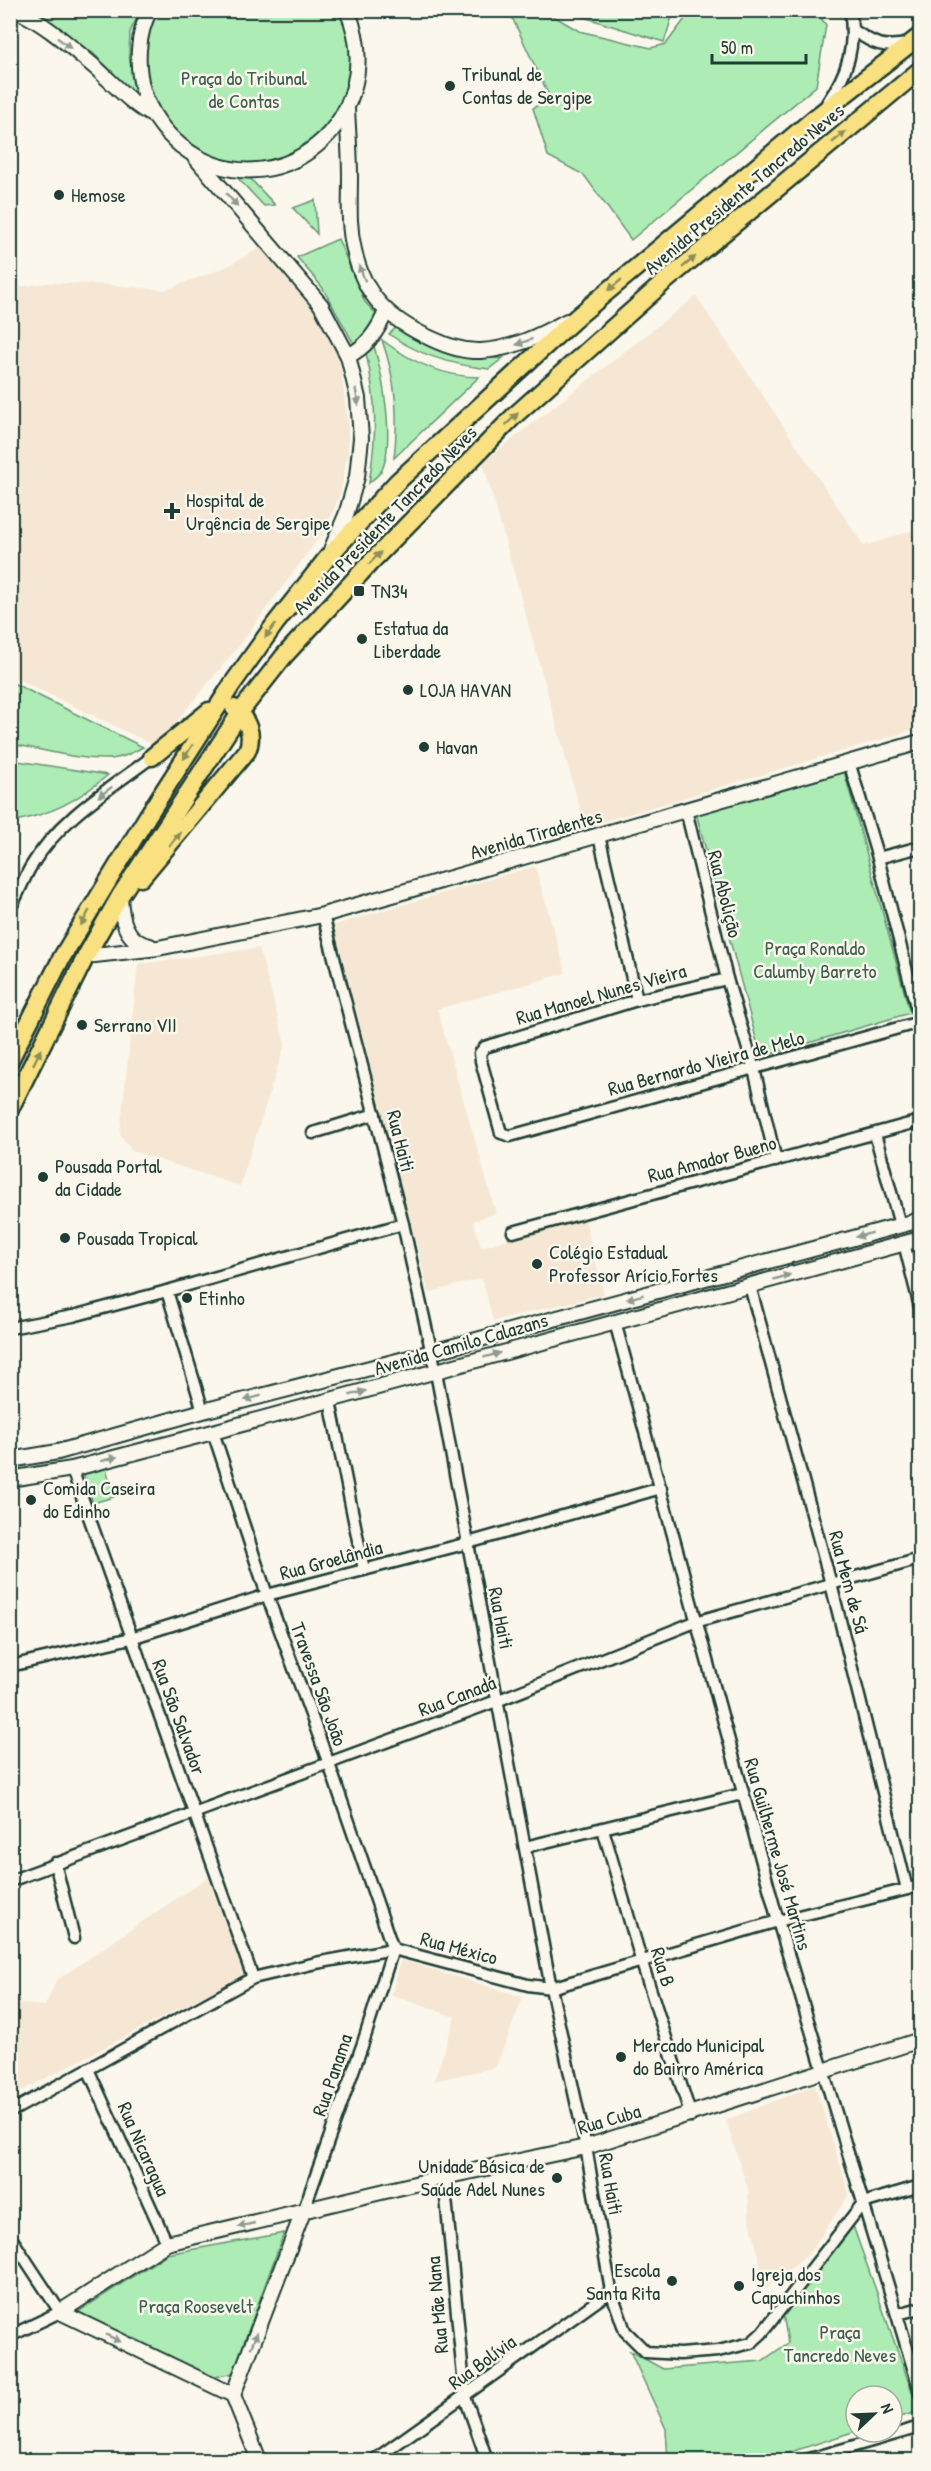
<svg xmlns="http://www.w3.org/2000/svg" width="931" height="2471" viewBox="0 0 931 2471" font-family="'Patrick Hand',sans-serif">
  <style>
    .built { fill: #f5e7d3 }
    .green { fill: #adecb4; stroke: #669474; stroke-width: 1.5 }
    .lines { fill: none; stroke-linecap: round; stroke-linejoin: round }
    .minor-casing { stroke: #1f3d34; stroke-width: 15 }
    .tertiary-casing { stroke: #1f3d34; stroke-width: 18 }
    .primary-casing { stroke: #1f3d34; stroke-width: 21 }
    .minor { stroke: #fbf7ec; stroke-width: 10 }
    .tertiary { stroke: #fbf7ec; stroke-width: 14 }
    .primary { stroke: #f9e181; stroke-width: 16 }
    .oneway { fill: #8d9a90 }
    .oneway2 { fill: #8c8f5a }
    .poi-dot { fill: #1f3d34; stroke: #fbf7ec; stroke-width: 2 }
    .labels { text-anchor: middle; stroke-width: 5; stroke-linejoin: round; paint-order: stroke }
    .poi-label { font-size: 20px; fill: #1f3d34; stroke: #fbf7ec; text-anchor: start }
    .park-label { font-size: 20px; fill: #3b604e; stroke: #fbf7ec }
    .street-label { font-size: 20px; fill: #1f3d34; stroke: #fbf7ec }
  </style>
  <rect width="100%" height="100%" fill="#fbf7ec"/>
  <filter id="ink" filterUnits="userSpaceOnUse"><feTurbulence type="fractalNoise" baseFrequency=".0167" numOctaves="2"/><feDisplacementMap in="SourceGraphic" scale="12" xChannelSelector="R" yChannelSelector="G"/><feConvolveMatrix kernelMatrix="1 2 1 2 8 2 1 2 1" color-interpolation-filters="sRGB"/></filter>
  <g filter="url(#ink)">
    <g class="built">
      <polygon points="264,246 316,308 339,357 348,423 348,451 340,494 326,528 238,647 156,746 11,676 10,288 46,283 99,284 165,290 224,268"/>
      <polygon points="696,296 864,546 920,528 920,728 585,827 483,462"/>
      <polygon points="535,866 566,973 437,1009 496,1213 473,1221 481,1247 584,1216 604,1294 493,1321 482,1278 429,1293 334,925"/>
      <polygon points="259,948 285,1044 240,1186 132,1151 120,1134 138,964"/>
      <polygon points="208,1877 244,1975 11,2096 11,2003 45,2006 57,1980"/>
      <polygon points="401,1960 523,1997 496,2067 434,2081 455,2017 391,1995"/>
      <polygon points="815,2085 849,2194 810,2252 766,2289 749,2216 748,2190 726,2120"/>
    </g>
    <g class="green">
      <polygon points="29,11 140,11 130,32 129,54 136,97 93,53"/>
      <polygon points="150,11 342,11 357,45 338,124 275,167 219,166 170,137 140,79"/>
      <polygon points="509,11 545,11 579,31 651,48 666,44 691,11 816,11 826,25 816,86 631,240 584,175 548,156 533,108 550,98"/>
      <polygon points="564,11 674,10 674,11 664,42"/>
      <polygon points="233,173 246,174 275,205 264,206"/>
      <polygon points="315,200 317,234 293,208"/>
      <polygon points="338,239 365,302 378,316 376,326 359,343 353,342 322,287 297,257"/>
      <path d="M397,327c30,24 67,33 106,31l-14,11c-36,-4 -70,-13 -100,-35z"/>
      <path d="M382,340c28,21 61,37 97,37l-85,81c5,-42 2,-78 -12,-118z"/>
      <path d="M374,346c9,31 21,94 8,124 -3,5 -9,9 -13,13 8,-50 8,-81 -3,-130z"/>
      <path d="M11,682l132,65c-11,6 -22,12 -35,12 -32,1 -66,-10 -97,-15z"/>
      <path d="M10,760h1l97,15c-32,27 -56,39 -97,47z"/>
      <polygon points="844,771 910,1013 761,1057 696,813"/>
      <polygon points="106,1468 114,1497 93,1503 83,1473"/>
      <polygon points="852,2223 919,2411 892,2420 892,2396 856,2396 856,2431 766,2460 668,2460 666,2429 630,2351 663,2369 762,2361 788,2343 783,2314"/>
      <polygon points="284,2233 233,2373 211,2378 78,2312 167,2254"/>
    </g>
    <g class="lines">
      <g class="minor-casing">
        <g id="minor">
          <path d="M853,30c22,15 29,18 55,14"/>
          <path d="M827,103c21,-30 29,-57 23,-93"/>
          <polyline points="849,762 878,858 920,1022"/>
          <polyline points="686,810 727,979 754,1069 776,1161"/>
          <polyline points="599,836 637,1000"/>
          <polyline points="878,858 920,847"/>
          <path d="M10,909c7,-13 13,-28 20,-41 29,-49 78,-78 122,-111"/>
          <polyline points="323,915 403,1224 436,1372 551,1988 586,2147 611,2291 625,2331 646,2352 680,2354 718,2351 751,2343 762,2333 863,2203 920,2186"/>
          <polyline points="727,979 637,1000 485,1047 480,1053 481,1061 501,1133 510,1136 920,1022"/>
          <polyline points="313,1133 375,1114"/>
          <polyline points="875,1134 900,1225"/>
          <polyline points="513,1232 920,1121"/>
          <polyline points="904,1243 920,1307"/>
          <polyline points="750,1286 831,1584 907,1889"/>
          <polyline points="167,1291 203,1411"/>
          <polyline points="615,1322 778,1921 920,2391"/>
          <polyline points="10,1328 73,1316 167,1291 403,1224"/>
          <polyline points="330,1401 364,1570"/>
          <polyline points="213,1432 267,1595 329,1764 393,1949 363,2043 303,2212"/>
          <polyline points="72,1469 253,1978"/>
          <polyline points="10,1666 131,1638 267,1595 468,1543 661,1488"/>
          <polyline points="603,1829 642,1963 691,2116"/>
          <polyline points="525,1847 742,1794"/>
          <polyline points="55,1863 74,1938"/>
          <polyline points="10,1881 499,1700 695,1622 920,1559"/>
          <polyline points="88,2069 167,2243"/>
          <polyline points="10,2112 253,1978 316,1963 393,1949 528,1985 551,1988 778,1921 920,1886"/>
          <polyline points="444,2177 465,2397 487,2460"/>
          <polyline points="10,2236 60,2312 10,2336"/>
          <polyline points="898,2314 920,2308"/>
          <polyline points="374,2460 611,2291"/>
          <polyline points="806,2460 920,2427"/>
        </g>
      </g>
      <g class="tertiary-casing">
        <g id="tertiary">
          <path d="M16,10c29,13 56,38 80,58 19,17 35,36 58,48"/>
          <path d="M150,10c-13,24 -14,55 -7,80 7,23 20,41 38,56 93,72 213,-28 166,-136"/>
          <path d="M347,108c1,23 3,46 3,69 0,25 -2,48 4,73 10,47 36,70 78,89 15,7 32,13 49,12 32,-2 58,-15 86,-30"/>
          <polyline points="194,156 321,305 348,356 358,398 361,438 357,477 346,515 331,550"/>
          <path d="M348,356c19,-9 30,-25 38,-45"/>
          <path d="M120,896c1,22 5,46 30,50"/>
          <polyline points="86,956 158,948 323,915 920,742"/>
          <polyline points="10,1460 58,1452 203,1411 432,1352 920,1220"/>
          <polyline points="10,1479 72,1469 213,1432 920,1239"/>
          <polyline points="60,2312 167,2243 444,2177 586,2147 920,2040"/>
          <polyline points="60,2312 233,2395"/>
          <polyline points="233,2395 303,2212"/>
          <polyline points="233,2395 259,2460"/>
        </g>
      </g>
      <g class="primary-casing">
        <g id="primary">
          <polyline points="152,757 209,711"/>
          <path d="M141,878l106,-127c7,-16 1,-31 -13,-43"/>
          <polyline points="10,1060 62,957 147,817 233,683 275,624 328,557 397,482 577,317 816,117 920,36"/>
          <polyline points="10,1109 86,956 120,896 244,707 284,656 369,564 514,416 663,283 920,70"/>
        </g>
      </g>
      <use href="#minor" class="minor"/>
      <use href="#tertiary" class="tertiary"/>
      <use href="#primary" class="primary"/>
    </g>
    <defs><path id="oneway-solid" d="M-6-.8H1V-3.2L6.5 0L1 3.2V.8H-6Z" transform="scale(1.5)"/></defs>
    <g class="oneway">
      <use href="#oneway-solid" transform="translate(64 43) rotate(38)"/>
      <use href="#oneway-solid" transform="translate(232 200) rotate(49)"/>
      <use href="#oneway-solid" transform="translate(362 273) rotate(-111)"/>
      <use href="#oneway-solid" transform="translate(524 342) rotate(160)"/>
      <use href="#oneway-solid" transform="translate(357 397) rotate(80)"/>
      <use href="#oneway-solid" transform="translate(105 792) rotate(144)"/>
      <use href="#oneway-solid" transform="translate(864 1235) rotate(165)"/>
      <use href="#oneway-solid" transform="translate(782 1277) rotate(-16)"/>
      <use href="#oneway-solid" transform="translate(635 1297) rotate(165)"/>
      <use href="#oneway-solid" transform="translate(492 1355) rotate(-17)"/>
      <use href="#oneway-solid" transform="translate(358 1393) rotate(-15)"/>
      <use href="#oneway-solid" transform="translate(253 1398) rotate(165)"/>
      <use href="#oneway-solid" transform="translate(109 1459) rotate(-15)"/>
      <use href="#oneway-solid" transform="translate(246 2225) rotate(167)"/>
      <use href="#oneway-solid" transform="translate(113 2338) rotate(26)"/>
      <use href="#oneway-solid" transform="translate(254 2340) rotate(-69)"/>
    </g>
    <g class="oneway2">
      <use href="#oneway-solid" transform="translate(839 137) rotate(-40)"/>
      <use href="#oneway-solid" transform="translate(689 262) rotate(-40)"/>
      <use href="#oneway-solid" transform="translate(615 285) rotate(140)"/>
      <use href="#oneway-solid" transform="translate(512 419) rotate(-44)"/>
      <use href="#oneway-solid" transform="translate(375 558) rotate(-46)"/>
      <use href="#oneway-solid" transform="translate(270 631) rotate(126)"/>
      <use href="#oneway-solid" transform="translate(188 752) rotate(122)"/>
      <use href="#oneway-solid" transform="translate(175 839) rotate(-51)"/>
      <use href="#oneway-solid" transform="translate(85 918) rotate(120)"/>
      <use href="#oneway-solid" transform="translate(37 1057) rotate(-64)"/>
    </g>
  </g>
  <g class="poi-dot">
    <circle cx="450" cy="86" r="6"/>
    <circle cx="59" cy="195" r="6"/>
    <path d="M169 502h6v6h6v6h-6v6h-6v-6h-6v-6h6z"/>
    <rect x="353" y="585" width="12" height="12" rx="3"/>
    <circle cx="362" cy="639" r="6"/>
    <circle cx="408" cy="690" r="6"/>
    <circle cx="424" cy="747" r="6"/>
    <circle cx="82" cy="1025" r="6"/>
    <circle cx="43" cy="1177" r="6"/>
    <circle cx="65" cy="1238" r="6"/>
    <circle cx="537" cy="1264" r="6"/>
    <circle cx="187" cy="1298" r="6"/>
    <circle cx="31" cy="1500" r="6"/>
    <circle cx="621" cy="2057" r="6"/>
    <circle cx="557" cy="2178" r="6"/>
    <circle cx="672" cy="2281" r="6"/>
    <circle cx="739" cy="2286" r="6"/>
  </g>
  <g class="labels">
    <g class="poi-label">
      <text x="462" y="81">Tribunal de<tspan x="462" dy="23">Contas de Sergipe</tspan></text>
      <text x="71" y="202">Hemose</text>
      <text x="186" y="507">Hospital de<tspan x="186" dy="23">Urgência de Sergipe</tspan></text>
      <text x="371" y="598">TN34</text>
      <text x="374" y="635">Estatua da<tspan x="374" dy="23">Liberdade</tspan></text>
      <text x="420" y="697">LOJA HAVAN</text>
      <text x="436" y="754">Havan</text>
      <text x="94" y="1032">Serrano VII</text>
      <text x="55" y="1173">Pousada Portal<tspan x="55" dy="23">da Cidade</tspan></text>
      <text x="77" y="1245">Pousada Tropical</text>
      <text x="549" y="1259">Colégio Estadual<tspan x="549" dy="23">Professor Arício Fortes</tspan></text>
      <text x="199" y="1305">Etinho</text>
      <text x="43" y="1495">Comida Caseira<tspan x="43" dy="23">do Edinho</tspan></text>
      <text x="633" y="2052">Mercado Municipal<tspan x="633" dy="23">do Bairro América</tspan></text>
      <text x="545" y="2173" text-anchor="end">Unidade Básica de<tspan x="545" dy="23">Saúde Adel Nunes</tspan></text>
      <text x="660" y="2277" text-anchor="end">Escola<tspan x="660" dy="23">Santa Rita</tspan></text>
      <text x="751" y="2281">Igreja dos<tspan x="751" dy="23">Capuchinhos</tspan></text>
    </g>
    <g class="park-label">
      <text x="244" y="85">Praça do Tribunal<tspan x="244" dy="23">de Contas</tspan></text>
      <text x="815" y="955">Praça Ronaldo<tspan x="815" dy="23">Calumby Barreto</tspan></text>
      <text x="196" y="2313">Praça Roosevelt</text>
      <text x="840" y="2339">Praça<tspan x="840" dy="23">Tancredo Neves</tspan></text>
    </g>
    <g class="street-label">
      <text transform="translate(744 189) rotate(-40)" y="7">Avenida Presidente Tancredo Neves</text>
      <text transform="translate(385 520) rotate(-46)" y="7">Avenida Presidente Tancredo Neves</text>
      <text transform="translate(536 834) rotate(-16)" y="7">Avenida Tiradentes</text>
      <text transform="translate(725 894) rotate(76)" y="7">Rua Abolição</text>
      <text transform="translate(601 994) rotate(-16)" y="7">Rua Manoel Nunes Vieira</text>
      <text transform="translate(706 1063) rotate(-15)" y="7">Rua Bernardo Vieira de Melo</text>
      <text transform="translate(401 1141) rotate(76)" y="7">Rua Haiti</text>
      <text transform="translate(712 1159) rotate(-15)" y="7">Rua Amador Bueno</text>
      <text transform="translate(461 1344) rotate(-16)" y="7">Avenida Camilo Calazans</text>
      <text transform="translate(331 1560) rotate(-15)" y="7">Rua Groelândia</text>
      <text transform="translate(849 1582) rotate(75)" y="7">Rua Mem de Sá</text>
      <text transform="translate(501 1618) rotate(79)" y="7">Rua Haiti</text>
      <text transform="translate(319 1684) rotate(70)" y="7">Travessa São João</text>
      <text transform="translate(457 1696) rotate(-21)" y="7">Rua Canadá</text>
      <text transform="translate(179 1717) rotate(70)" y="7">Rua São Salvador</text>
      <text transform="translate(778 1854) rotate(74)" y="7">Rua Guilherme José Martins</text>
      <text transform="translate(459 1948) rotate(15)" y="7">Rua México</text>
      <text transform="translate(663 1967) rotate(73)" y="7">Rua B</text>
      <text transform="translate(332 2075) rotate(-71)" y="7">Rua Panama</text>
      <text transform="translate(609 2119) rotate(-16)" y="7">Rua Cuba</text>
      <text transform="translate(144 2149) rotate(66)" y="7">Rua Nicaragua</text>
      <text transform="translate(611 2184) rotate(80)" y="7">Rua Haiti</text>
      <text transform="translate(437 2305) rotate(-95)" y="7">Rua Mãe Nana</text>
      <text transform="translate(482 2362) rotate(-36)" y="7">Rua Bolívia</text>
    </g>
  </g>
  <rect width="931" height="2471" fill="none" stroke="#fbf7ec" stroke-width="36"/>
  <rect x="18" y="18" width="895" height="2435" fill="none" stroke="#1f3d34" stroke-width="2" filter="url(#ink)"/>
  <g transform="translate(874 2414) rotate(67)"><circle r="28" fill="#fbf7ec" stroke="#a3ada2" stroke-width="1.5"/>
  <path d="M0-4.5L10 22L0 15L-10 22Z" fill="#1f3d34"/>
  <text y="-9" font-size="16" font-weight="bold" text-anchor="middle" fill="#1f3d34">N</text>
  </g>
  <path d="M712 54v9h94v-9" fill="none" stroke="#1f3d34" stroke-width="3"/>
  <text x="721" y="54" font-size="18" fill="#1f3d34" stroke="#fbf7ec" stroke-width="4.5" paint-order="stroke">50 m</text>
</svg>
